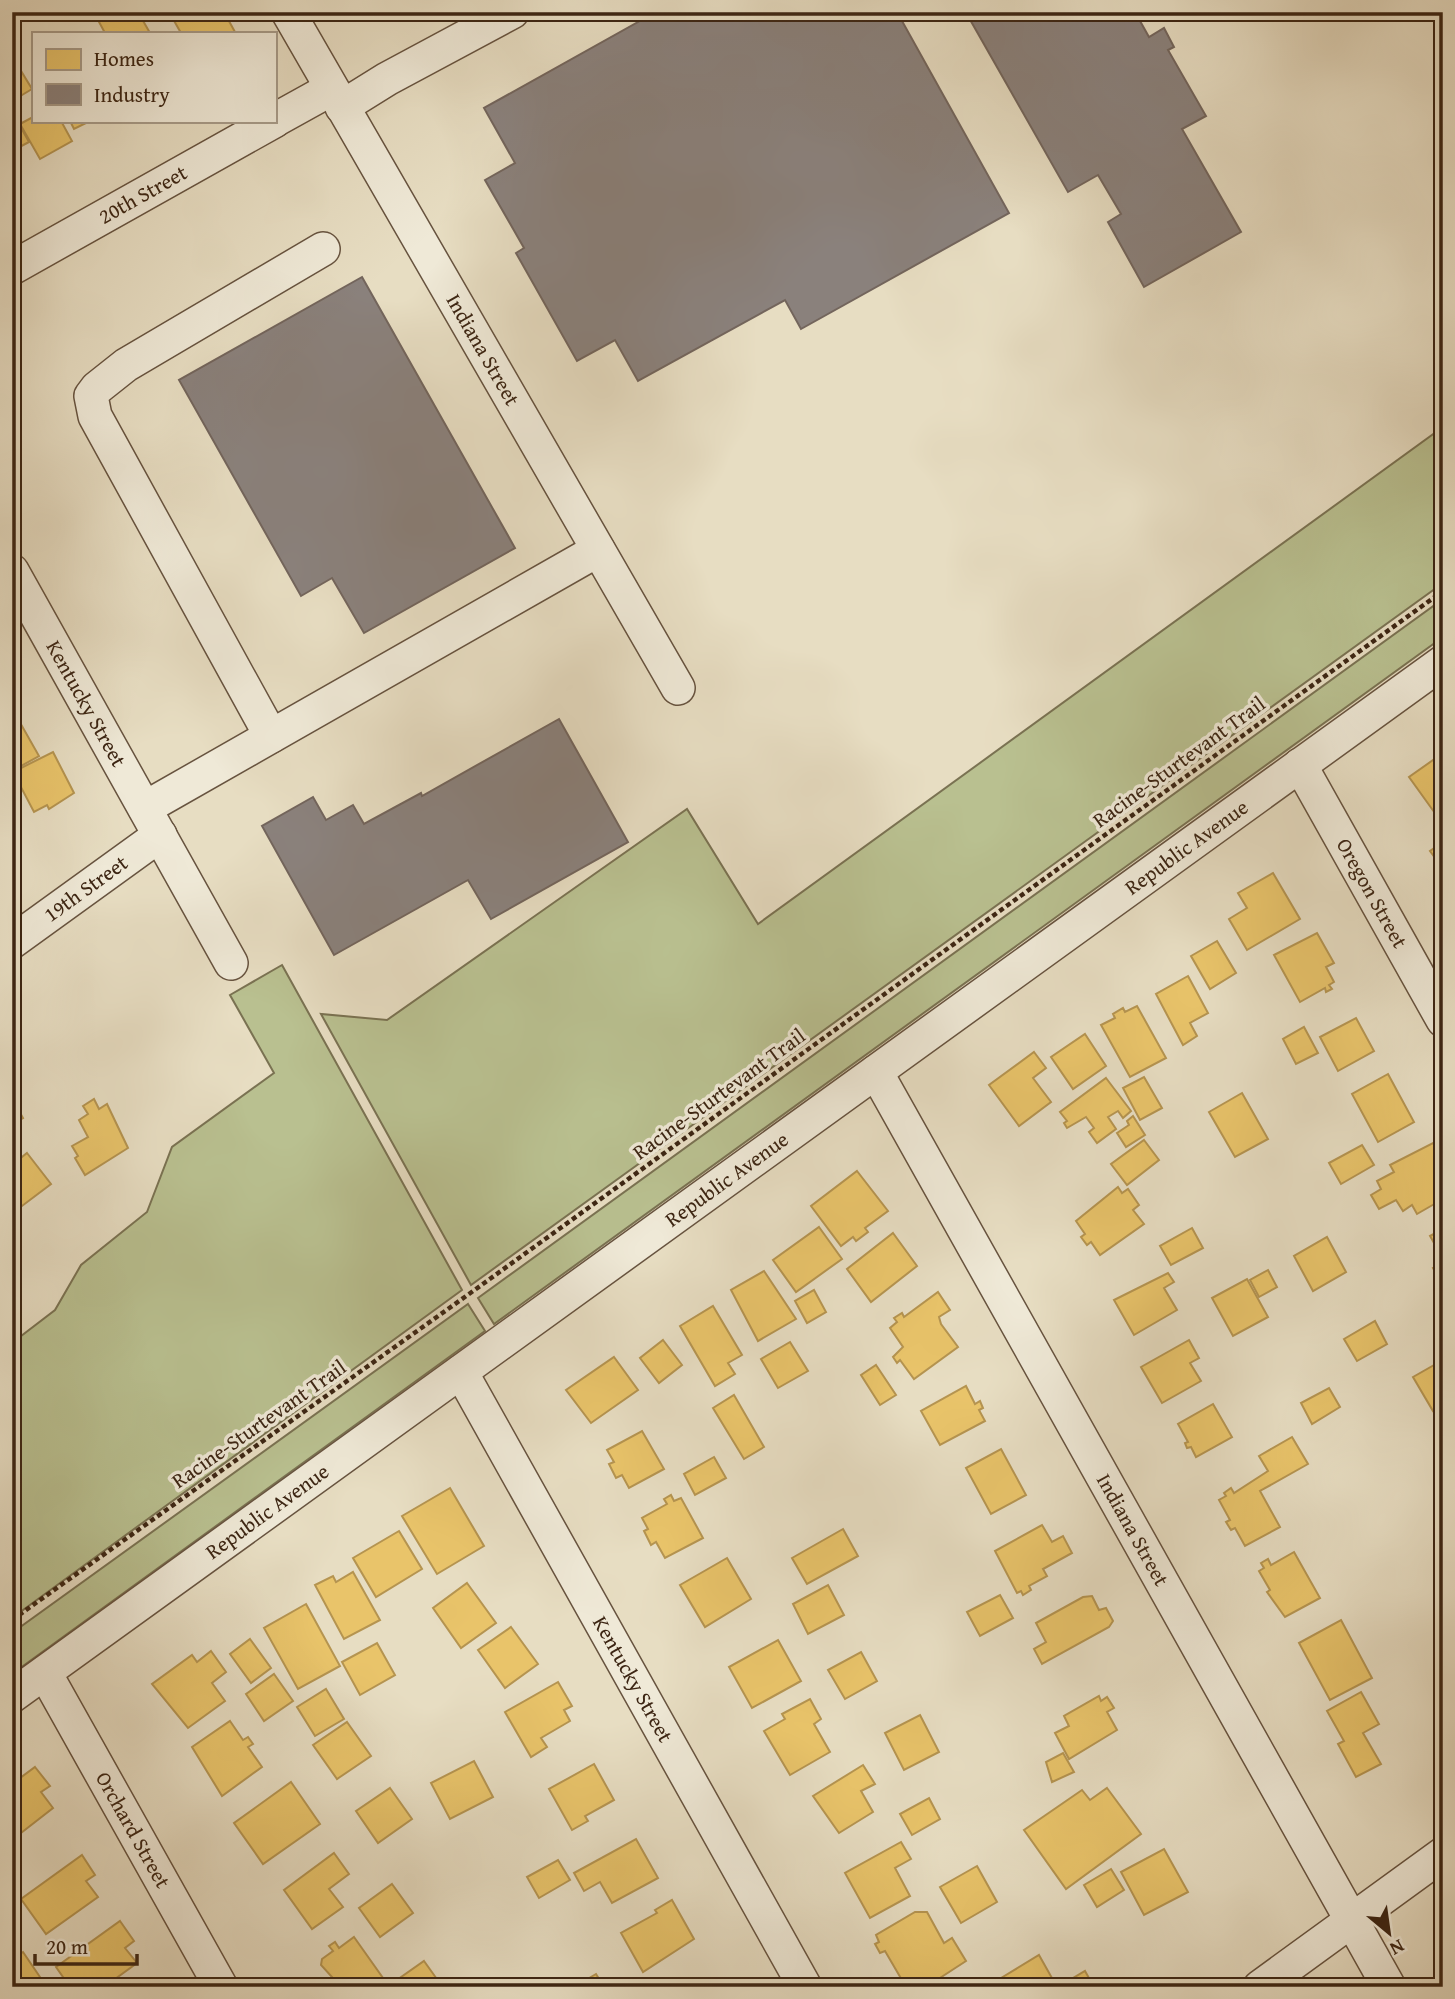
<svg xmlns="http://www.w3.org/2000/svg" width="1455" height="1999" viewBox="0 0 1455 1999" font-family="'Gentium Book Plus',serif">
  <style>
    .green { fill: #b9c090; stroke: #7a7252; stroke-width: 2 }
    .homes { fill: #e9c46a; stroke: #b59450; stroke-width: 2 }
    .industry { fill: #8a817c; stroke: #73655c; stroke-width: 2 }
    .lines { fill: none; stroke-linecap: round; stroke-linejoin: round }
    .minor-casing { stroke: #67533f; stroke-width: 36 }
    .path { stroke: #3c2513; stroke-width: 4.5; stroke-dasharray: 5 3.5; stroke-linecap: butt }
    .minor { stroke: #efe9d7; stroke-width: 33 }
    .labels { text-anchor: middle; stroke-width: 7; stroke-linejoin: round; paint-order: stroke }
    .street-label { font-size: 21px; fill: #3c2513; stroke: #efe9d7 }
  </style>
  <rect width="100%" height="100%" fill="#e7ddc2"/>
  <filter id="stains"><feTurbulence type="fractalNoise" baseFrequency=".00286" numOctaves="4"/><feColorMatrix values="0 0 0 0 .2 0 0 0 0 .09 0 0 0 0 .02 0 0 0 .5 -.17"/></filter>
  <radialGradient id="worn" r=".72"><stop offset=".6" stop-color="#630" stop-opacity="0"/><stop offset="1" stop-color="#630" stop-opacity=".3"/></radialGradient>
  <g class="green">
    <polygon points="1443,427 1443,583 471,1285 321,1014 387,1020 687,809 758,924"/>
    <polygon points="1443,599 1443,637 494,1324 478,1298"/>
    <polygon points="282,965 462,1290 12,1618 12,1343 55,1310 81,1265 147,1212 172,1147 274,1073 230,995"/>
    <polygon points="468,1304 485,1331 12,1674 12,1633"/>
  </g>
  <g class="homes">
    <polygon points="117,12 138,12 150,33 105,33 99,22"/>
    <polygon points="169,12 224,12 235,32 181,33"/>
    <polygon points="12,56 32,89 12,101"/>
    <polygon points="33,117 33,121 61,121 72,141 40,159 20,124"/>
    <polygon points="70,121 90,121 74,129"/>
    <polygon points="19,124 29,142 12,151 12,127"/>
    <polygon points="18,719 39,756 12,771 12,722"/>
    <polygon points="53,752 74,793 49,809 47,805 34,812 13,772"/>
    <polygon points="1443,753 1443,812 1437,816 1409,777"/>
    <polygon points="1443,842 1443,869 1430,851"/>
    <polygon points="1273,873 1300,919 1247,950 1229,919 1247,908 1238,893"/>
    <polygon points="1317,933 1334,963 1326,967 1334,982 1329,985 1332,989 1326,992 1325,988 1300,1002 1274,955"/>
    <polygon points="1217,941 1236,973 1210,989 1191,956"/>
    <polygon points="1188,976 1208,1013 1190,1023 1197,1036 1183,1045 1156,994"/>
    <polygon points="1137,1006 1166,1058 1130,1077 1101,1025 1115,1018 1113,1014 1123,1008 1125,1012"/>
    <polygon points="1356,1018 1374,1051 1338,1071 1320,1037"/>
    <polygon points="1304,1027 1318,1053 1296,1064 1283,1039"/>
    <polygon points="1085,1034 1106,1066 1073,1089 1051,1057"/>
    <polygon points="1034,1052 1046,1068 1033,1078 1051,1102 1019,1126 989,1085"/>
    <polygon points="1388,1074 1414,1122 1378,1142 1352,1094"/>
    <polygon points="1144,1077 1162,1108 1140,1120 1123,1088"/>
    <polygon points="1106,1078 1131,1111 1123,1118 1118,1111 1108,1117 1116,1129 1097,1143 1089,1132 1094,1128 1086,1117 1067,1128 1064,1123 1067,1121 1060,1112"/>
    <polygon points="1242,1093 1268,1139 1235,1157 1209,1112"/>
    <polygon points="12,1098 23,1118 12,1124"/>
    <polygon points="94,1099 99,1109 107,1104 128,1148 85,1175 75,1158 78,1156 72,1146 88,1137 79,1120 88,1114 83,1106"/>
    <polygon points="1133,1116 1145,1135 1126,1147 1117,1133 1129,1125 1127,1121"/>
    <polygon points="1144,1140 1159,1160 1127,1185 1111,1164"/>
    <polygon points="1433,1143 1443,1160 1443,1199 1417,1214 1412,1205 1403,1211 1396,1200 1379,1209 1371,1195 1381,1189 1377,1181 1394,1172 1390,1165"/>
    <polygon points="1362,1145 1374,1165 1341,1184 1329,1163"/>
    <polygon points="27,1153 51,1184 22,1206 12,1194 12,1165"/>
    <polygon points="857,1171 888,1211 865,1228 868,1232 856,1241 853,1237 841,1246 811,1206"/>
    <polygon points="1118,1187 1122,1193 1128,1189 1139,1205 1133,1210 1144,1224 1100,1255 1091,1242 1087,1245 1081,1237 1085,1234 1076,1221"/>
    <polygon points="819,1227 842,1259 796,1292 773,1260"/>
    <polygon points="1192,1228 1203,1248 1171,1265 1160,1246"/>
    <polygon points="1443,1229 1443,1259 1430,1236"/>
    <polygon points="893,1233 917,1266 871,1302 847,1269"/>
    <polygon points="1327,1237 1346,1272 1313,1291 1294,1256"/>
    <polygon points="1443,1263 1443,1285 1442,1285 1433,1268"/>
    <polygon points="1268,1270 1277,1287 1259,1297 1250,1280"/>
    <polygon points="764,1271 796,1319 758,1341 731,1290"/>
    <polygon points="1168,1273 1174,1282 1164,1288 1177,1310 1134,1335 1114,1300"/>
    <polygon points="1247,1279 1268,1317 1233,1336 1212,1298"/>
    <polygon points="814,1290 826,1312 807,1323 795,1301"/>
    <polygon points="938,1292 950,1310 939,1317 941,1324 958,1347 914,1379 900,1360 897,1363 893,1357 903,1347 890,1328 897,1322 894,1318 902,1313 904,1317"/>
    <polygon points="713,1306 742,1355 728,1363 735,1374 715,1386 680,1326"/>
    <polygon points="1375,1321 1387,1344 1357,1361 1344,1339"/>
    <polygon points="663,1340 682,1365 659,1383 640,1358"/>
    <polygon points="1189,1340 1199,1358 1190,1363 1201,1381 1162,1403 1141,1367"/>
    <polygon points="790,1342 808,1371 778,1388 761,1359"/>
    <polygon points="614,1357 638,1390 591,1423 566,1390"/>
    <polygon points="1443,1360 1443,1405 1433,1411 1413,1377"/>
    <polygon points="876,1365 896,1395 880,1405 861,1375"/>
    <polygon points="966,1386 975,1404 980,1401 983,1408 979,1410 985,1421 940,1445 921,1411"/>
    <polygon points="1329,1388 1340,1407 1312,1424 1301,1403"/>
    <polygon points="734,1395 764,1447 744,1459 713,1408"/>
    <polygon points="1213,1404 1232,1437 1196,1457 1191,1447 1187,1448 1185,1443 1188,1442 1178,1424"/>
    <polygon points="642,1431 664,1469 629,1488 622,1475 616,1478 609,1464 614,1462 607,1450"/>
    <polygon points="1292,1437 1308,1464 1260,1491 1280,1527 1245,1546 1235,1528 1231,1530 1226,1522 1230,1520 1219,1500 1226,1496 1224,1493 1231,1488 1234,1493 1268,1471 1259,1456"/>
    <polygon points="1001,1449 1026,1495 991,1514 966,1468"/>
    <polygon points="714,1457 726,1478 695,1495 684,1474"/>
    <polygon points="450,1488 484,1546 437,1574 402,1516"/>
    <polygon points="671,1495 674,1501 681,1498 703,1538 665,1558 656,1542 651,1545 644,1531 648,1529 642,1518 667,1504 664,1499"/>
    <polygon points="1042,1525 1052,1542 1063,1536 1072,1553 1043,1569 1047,1576 1029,1586 1031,1590 1023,1595 1021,1591 1017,1593 995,1551"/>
    <polygon points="843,1529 858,1556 807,1584 792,1558"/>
    <polygon points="399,1531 422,1569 376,1597 353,1558"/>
    <polygon points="1294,1552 1320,1598 1285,1617 1267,1592 1270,1590 1259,1571 1264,1568 1261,1563 1268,1559 1271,1565"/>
    <polygon points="727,1558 751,1599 705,1627 680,1585"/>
    <polygon points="353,1572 380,1620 344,1639 315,1585 333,1576 336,1582"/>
    <polygon points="467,1583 496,1623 461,1648 433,1608"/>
    <polygon points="828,1585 844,1615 808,1634 793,1604"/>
    <polygon points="1000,1595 1013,1618 980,1636 967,1612"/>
    <polygon points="1092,1596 1099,1610 1106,1608 1113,1621 1109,1627 1042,1664 1034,1649 1046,1642 1036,1623 1083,1597"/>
    <polygon points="306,1604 340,1666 298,1689 264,1628"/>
    <polygon points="1341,1620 1372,1678 1330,1700 1299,1643"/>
    <polygon points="511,1627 538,1664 505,1688 478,1650"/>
    <polygon points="250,1639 271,1668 251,1683 230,1654"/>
    <polygon points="778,1640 801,1681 752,1708 729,1667"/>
    <polygon points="377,1643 395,1675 360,1695 342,1662"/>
    <polygon points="211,1651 226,1672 212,1683 225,1701 188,1728 152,1684 192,1655 197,1662"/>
    <polygon points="861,1652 877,1681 845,1699 828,1670"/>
    <polygon points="274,1674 293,1701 264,1721 246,1694"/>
    <polygon points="558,1682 572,1706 564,1710 570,1721 541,1738 547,1747 531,1757 505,1712"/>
    <polygon points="326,1689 344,1719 315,1736 297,1707"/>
    <polygon points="1361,1692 1379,1724 1363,1733 1381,1764 1356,1777 1338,1744 1344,1741 1327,1711"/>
    <polygon points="1099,1696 1101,1701 1107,1697 1114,1708 1107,1712 1117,1730 1069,1759 1055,1733 1069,1726 1064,1716"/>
    <polygon points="810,1699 821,1719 814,1724 830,1752 790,1775 764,1731 785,1719 782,1714"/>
    <polygon points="920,1715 939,1752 904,1770 885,1733"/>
    <polygon points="230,1721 243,1740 248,1737 253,1744 248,1747 262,1767 222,1796 192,1747"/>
    <polygon points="347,1722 371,1756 337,1779 313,1745"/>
    <polygon points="1063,1753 1074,1772 1052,1782 1046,1762"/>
    <polygon points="474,1761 493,1797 450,1819 431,1783"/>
    <polygon points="594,1764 614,1800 585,1816 588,1821 572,1830 549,1789"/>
    <polygon points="863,1765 875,1784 861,1791 873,1812 839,1833 813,1796"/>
    <polygon points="35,1767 50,1786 41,1792 53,1808 12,1840 12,1784"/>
    <polygon points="291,1782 320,1824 263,1864 234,1823"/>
    <polygon points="390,1788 412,1819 378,1843 356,1811"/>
    <polygon points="1107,1788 1141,1834 1066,1889 1024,1830 1082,1790 1090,1800"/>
    <polygon points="929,1798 940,1819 912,1835 900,1814"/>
    <polygon points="636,1839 658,1878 612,1903 600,1882 584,1891 574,1873"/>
    <polygon points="901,1842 911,1859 895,1868 910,1896 870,1918 845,1873"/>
    <polygon points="1164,1849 1188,1892 1144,1915 1121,1872"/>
    <polygon points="334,1853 349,1874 329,1889 343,1907 312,1929 284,1890"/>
    <polygon points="82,1855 95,1875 86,1881 98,1897 46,1934 21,1899"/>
    <polygon points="558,1860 570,1880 539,1898 527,1877"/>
    <polygon points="977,1866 997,1902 961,1923 940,1887"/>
    <polygon points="1111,1869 1124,1890 1097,1907 1084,1885"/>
    <polygon points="392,1884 413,1913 380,1937 359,1908"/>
    <polygon points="672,1900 694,1939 643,1972 621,1933 657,1913 655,1910"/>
    <polygon points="915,1912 927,1912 944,1943 952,1938 966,1961 926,1987 906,1987 885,1951 880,1953 875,1944 879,1942 876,1935"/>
    <polygon points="120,1921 134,1941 125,1948 137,1963 104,1987 70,1987 56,1967"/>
    <polygon points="354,1937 383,1978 370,1987 341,1987 321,1965 322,1959 333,1951 329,1946 335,1942 339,1948"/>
    <polygon points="23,1952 42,1980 33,1987 12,1987 12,1959"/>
    <polygon points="1039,1955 1057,1987 1006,1987 1001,1978"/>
    <polygon points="424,1961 439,1982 433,1987 397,1987 394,1982"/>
    <polygon points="1085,1971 1094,1987 1058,1987"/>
    <polygon points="596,1974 604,1987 574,1987"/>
  </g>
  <g class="industry">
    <polygon points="656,12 897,12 1009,213 801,329 785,300 638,381 615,340 577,361 516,253 524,248 485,180 515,163 484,108"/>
    <polygon points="975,12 1135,12 1149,37 1164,28 1174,47 1168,50 1206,116 1182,129 1241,232 1144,287 1108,222 1121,214 1098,175 1068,192 968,16"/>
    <polygon points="362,277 515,548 364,633 332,578 301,596 179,380"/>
    <polygon points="559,719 628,842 491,919 468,880 334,955 262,826 313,797 326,820 353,805 364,824 421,793 422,796"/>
  </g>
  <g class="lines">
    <g class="minor-casing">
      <g id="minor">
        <path id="s1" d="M288,12l390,676"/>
        <polyline points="342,107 387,79 512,12"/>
        <polyline points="275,120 331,89"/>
        <path id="s2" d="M12,268l262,-147"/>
        <path id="s3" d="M12,571l219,392"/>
        <polyline points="271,736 95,416 91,396 97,388 126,365 323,249"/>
        <path id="s4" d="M1300,765l143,255"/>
        <polyline points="145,808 598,550"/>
        <path id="s5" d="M12,942l148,-107"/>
        <path id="s6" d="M876,1072l513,915"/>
        <path id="s7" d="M461,1372l344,615"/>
        <path id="s8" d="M45,1673l176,314"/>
        <path id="s9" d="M12,1696l1431,-1034"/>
        <polyline points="1260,1987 1443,1854"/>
      </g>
    </g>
    <polyline class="path" points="12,1620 469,1294 1443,591"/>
    <use href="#minor" class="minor"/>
  </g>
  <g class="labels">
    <g class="street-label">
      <text dy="7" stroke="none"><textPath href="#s2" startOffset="150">20th Street</textPath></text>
      <text dy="7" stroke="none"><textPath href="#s1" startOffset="390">Indiana Street</textPath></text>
      <text dy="7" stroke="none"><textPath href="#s3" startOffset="152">Kentucky Street</textPath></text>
      <text transform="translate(1179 762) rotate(-36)" y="7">Racine-Sturtevant Trail</text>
      <text dy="7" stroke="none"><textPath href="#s9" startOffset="1449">Republic Avenue</textPath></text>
      <text dy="7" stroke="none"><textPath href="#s5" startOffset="91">19th Street</textPath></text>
      <text dy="7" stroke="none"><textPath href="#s4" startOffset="147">Oregon Street</textPath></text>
      <text transform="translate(719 1094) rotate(-36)" y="7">Racine-Sturtevant Trail</text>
      <text dy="7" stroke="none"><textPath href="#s9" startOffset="882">Republic Avenue</textPath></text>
      <text transform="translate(259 1424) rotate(-35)" y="7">Racine-Sturtevant Trail</text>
      <text dy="7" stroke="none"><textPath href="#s9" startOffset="315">Republic Avenue</textPath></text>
      <text dy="7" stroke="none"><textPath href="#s6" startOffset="525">Indiana Street</textPath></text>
      <text dy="7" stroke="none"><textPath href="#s7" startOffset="352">Kentucky Street</textPath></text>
      <text dy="7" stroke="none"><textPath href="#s8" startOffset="180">Orchard Street</textPath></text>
    </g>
  </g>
  <rect width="1455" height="1999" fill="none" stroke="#e7ddc2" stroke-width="42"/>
  <rect x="14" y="14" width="1427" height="1971" fill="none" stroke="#3c2513" stroke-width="3.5"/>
  <rect x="21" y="21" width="1413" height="1957" fill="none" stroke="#3c2513" stroke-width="2"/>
  <rect x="32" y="32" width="245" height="91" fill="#efe9d7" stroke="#a79b89" stroke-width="2"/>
  <rect x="46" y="49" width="35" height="21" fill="#e9c46a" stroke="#a79b89" stroke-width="2"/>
  <text x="94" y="66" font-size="21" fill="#3c2513">Homes</text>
  <rect x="46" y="84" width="35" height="21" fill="#8a817c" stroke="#a79b89" stroke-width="2"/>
  <text x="94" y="102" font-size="21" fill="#3c2513">Industry</text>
  <g transform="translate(1389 1933) rotate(151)" stroke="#efe9d7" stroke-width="5" paint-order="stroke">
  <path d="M0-5L12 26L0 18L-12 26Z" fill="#3c2513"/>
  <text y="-10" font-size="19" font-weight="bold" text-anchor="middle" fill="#3c2513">N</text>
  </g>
  <path d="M35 1954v10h102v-10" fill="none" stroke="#3c2513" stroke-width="3.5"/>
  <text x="46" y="1954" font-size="21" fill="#3c2513" stroke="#efe9d7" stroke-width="5" paint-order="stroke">20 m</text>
  <rect width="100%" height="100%" filter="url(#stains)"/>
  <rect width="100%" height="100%" fill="url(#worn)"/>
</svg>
